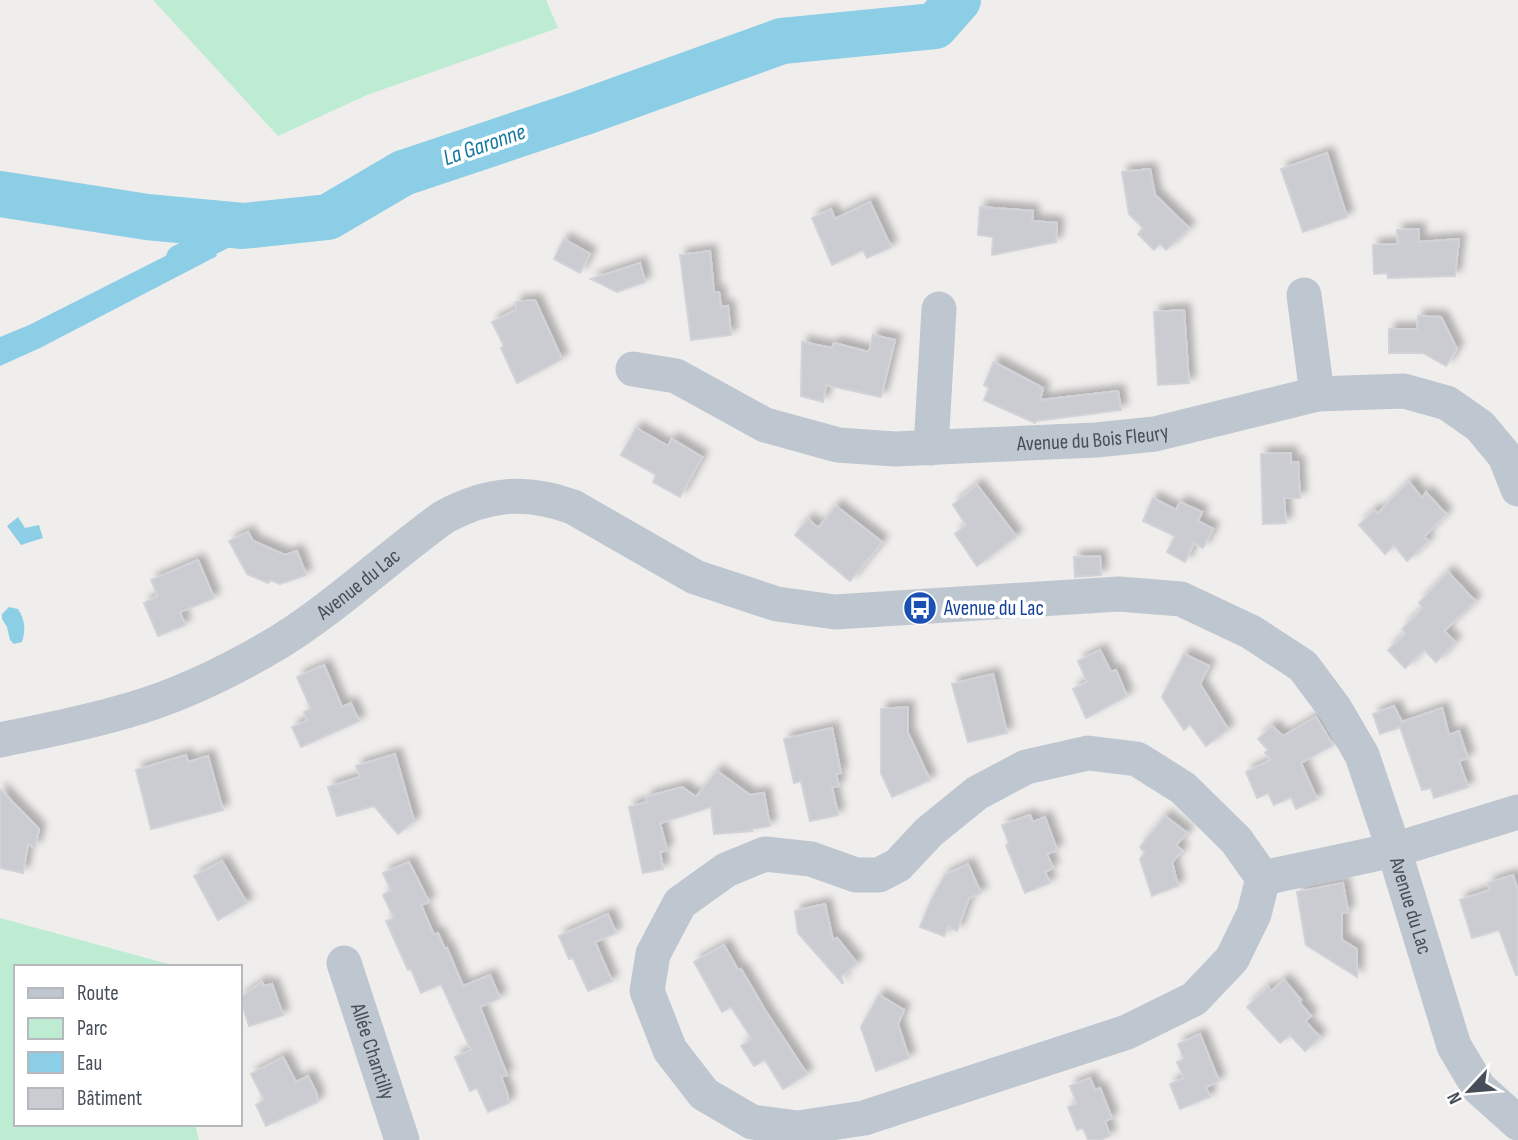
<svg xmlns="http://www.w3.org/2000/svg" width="1518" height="1140" viewBox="0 0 1518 1140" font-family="'Sofia Sans Condensed',sans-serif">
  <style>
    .green { fill: #bdecd2 }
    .water { fill: #8ccee6 }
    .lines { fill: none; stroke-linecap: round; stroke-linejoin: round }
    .canal { stroke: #8ccee6; stroke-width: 26 }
    .river { stroke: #8ccee6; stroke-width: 46 }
    .building { fill: #caccd2; stroke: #d1d3d8; stroke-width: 2; filter: url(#shadow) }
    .minor { stroke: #bec6cf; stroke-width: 35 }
    .labels { text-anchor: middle; stroke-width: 7; stroke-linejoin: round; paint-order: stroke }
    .street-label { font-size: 21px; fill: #464f59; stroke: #fff }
    .transit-label { font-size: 21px; fill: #164399; stroke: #fff; text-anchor: start }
    .water-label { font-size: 23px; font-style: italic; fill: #14789f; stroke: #fff }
  </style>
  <defs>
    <filter id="shadow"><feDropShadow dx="6" dy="-6" stdDeviation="3.5" flood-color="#0004"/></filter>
  </defs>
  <rect width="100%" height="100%" fill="#f0eded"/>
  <g class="green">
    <polygon points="153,0 546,0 558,28 367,95 278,136"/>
    <polygon points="0,918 172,965 172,967 16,967 16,1124 195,1124 199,1140 0,1140"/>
  </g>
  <g class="water">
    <polygon points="207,235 217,256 40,348 0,366 0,337 29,325"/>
    <polygon points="18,517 25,528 39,525 43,538 21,545 7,526"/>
    <path d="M9,607l9,2c7,11 8,21 4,33l-8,2 -4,-4 -3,-13 -5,-8v-5z"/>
  </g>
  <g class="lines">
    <polyline class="canal" points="179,258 243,226"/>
    <polyline class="river" points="0,194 147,217 243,226 328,217 403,173 582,113 782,41 935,26 958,0"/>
  </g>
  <g class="building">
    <polygon points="1327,153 1347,217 1303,232 1281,169"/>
    <polygon points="1150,169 1155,195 1189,228 1166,250 1160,244 1154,250 1138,234 1143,228 1129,214 1122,172"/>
    <polygon points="870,202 891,247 867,258 863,250 832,265 812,218 831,209 835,219"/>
    <polygon points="980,207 1033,211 1032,221 1057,223 1056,242 992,255 993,237 978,235"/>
    <polygon points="1419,229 1419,242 1459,239 1455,276 1388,278 1387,273 1374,274 1373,245 1398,244 1397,230"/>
    <polygon points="564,239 590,254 580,273 554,259"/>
    <polygon points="710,251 714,292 719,292 721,307 728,306 731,335 691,340 680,255"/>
    <polygon points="640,263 645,282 617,292 591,279"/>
    <polygon points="535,300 562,359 517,383 501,348 504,346 492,322 516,310 516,302"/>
    <polygon points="1184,310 1189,383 1158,385 1154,312"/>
    <polygon points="1418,316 1441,317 1457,349 1446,366 1423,353 1389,353 1389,329 1417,329"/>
    <polygon points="873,335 895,340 881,397 826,385 823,402 801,396 802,342 832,348 834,343 869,352"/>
    <polygon points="994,362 1043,388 1040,400 1118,391 1121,410 1036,421 1035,423 984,400 989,388 984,385"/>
    <polygon points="636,428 668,446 672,439 702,457 680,497 653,482 656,475 621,455"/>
    <polygon points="1291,453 1291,463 1298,462 1300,498 1284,498 1286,523 1263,524 1261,454"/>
    <polygon points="1409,482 1422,498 1426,492 1446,514 1424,537 1428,541 1424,545 1407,561 1394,545 1385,554 1359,525 1374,510 1378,513"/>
    <polygon points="977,485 1016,536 977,566 955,534 966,525 953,505"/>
    <polygon points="1153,498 1176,510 1180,502 1202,512 1198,521 1213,529 1203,548 1194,543 1185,562 1167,552 1175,536 1143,521"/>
    <polygon points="836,506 882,542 850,581 795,535 808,519 818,528"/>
    <polygon points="248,532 253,541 285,555 297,551 306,575 280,584 270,580 268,583 247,574 229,541"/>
    <polygon points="1100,556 1101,575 1075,577 1074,557"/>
    <polygon points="198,560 214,598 180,612 185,625 158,636 144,603 158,596 151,580"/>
    <polygon points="1448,572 1475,601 1444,631 1455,642 1436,662 1424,650 1405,668 1388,650 1406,633 1402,629 1423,608 1419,603"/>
    <polygon points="1100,650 1111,672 1116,670 1127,696 1086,718 1073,689 1087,682 1078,661"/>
    <polygon points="1184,654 1209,666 1200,684 1228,729 1206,746 1190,724 1184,730 1162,697"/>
    <polygon points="324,665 342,707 351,703 359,721 301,747 292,727 307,721 304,712 311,709 297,677"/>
    <polygon points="993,674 1007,733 968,742 952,684"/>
    <polygon points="1394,706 1402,722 1442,708 1449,735 1459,731 1468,758 1459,761 1468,787 1434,798 1431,788 1422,790 1400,727 1380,734 1373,714"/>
    <polygon points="908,707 908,733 930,780 892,797 881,773 881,709"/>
    <polygon points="1316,717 1333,745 1301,763 1317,799 1296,809 1291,797 1274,805 1268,793 1257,798 1246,772 1271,760 1265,753 1268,750 1258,739 1272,726 1283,736"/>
    <polygon points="832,728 841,773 836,774 839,786 832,787 838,815 810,821 801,781 794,783 784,739"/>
    <polygon points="395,754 414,821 398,834 374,806 337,816 328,787 360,777 356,766"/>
    <polygon points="186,755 188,762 208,756 223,810 151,829 136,770"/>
    <polygon points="717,771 750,795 764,793 770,826 751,829 752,831 714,834 711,807 660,823 667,850 660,852 663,869 643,873 629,807 647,802 646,797 682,787 696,797"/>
    <polygon points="0,789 39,829 35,848 28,844 23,873 0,868"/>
    <polygon points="1030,815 1033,822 1045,817 1057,850 1047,854 1053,868 1045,872 1050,883 1025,893 1006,845 1009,844 1002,825"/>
    <polygon points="1165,816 1187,833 1176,845 1182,851 1172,862 1178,886 1152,896 1140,859 1145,853 1140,847"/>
    <polygon points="222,861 247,903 218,920 194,876"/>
    <polygon points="409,862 429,902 421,905 434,935 438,933 445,949 447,948 463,986 490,975 500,998 480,1007 507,1075 501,1077 508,1095 508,1103 488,1112 477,1088 470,1091 455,1057 471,1050 441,984 421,993 411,969 408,970 386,921 394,918 383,895 391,890 383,873"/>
    <polygon points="968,864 981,893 969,898 957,931 948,926 944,936 920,927 931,900 945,875"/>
    <polygon points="1513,875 1518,891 1518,975 1516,975 1499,930 1472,938 1460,900 1490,890 1488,883"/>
    <polygon points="1343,883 1348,912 1342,913 1342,940 1357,949 1357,977 1306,945 1297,892"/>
    <polygon points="825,904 833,940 837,938 857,963 841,976 843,984 798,933 795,911"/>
    <polygon points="608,914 616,933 595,942 612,981 588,991 573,958 569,959 559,936"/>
    <polygon points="724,945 738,970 741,969 765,1010 807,1074 783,1089 765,1060 754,1066 741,1046 752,1039 731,1007 722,1012 694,962"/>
    <polygon points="1284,980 1301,1000 1299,1002 1311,1016 1305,1021 1320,1037 1305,1051 1290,1035 1280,1043 1247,1007 1268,987 1271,991"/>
    <polygon points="262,982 264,986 272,984 283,1015 249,1026 240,998"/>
    <polygon points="879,995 904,1010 898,1024 909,1058 876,1071 861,1027"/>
    <polygon points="1200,1034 1219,1081 1206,1087 1210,1097 1180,1109 1170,1084 1184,1078 1177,1062 1184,1059 1178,1044"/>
    <polygon points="283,1057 296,1082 308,1076 317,1094 317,1102 266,1126 256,1105 264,1100 251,1074"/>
    <polygon points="1090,1078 1095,1090 1100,1088 1112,1118 1105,1121 1110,1136 1100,1140 1088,1140 1083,1128 1077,1130 1068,1107 1077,1104 1070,1086"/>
  </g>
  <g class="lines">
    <g class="minor">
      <polyline points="1304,295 1317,394"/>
      <path id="s1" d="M633,369l43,7 89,49 73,20 57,4 201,-9 59,-6 162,-40 87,-3 43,12 33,23 25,30 13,33"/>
      <polyline points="931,448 939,309"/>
      <path id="s2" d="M0,740c43,-9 87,-17 129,-30 53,-15 103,-40 150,-68 58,-36 109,-85 165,-125 44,-24 82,-27 129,-10l122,70 82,27 58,8 284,-18 62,5 70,33 52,34 32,43 27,46 32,95 60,196 25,42 39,35"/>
      <polyline points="1263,878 1236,840 1183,788 1137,759 1088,753 1026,767 977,793 929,832 898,865 879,875 856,875 811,859 765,854 726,870 680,903 653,954 647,991 670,1050 704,1094 752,1122 798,1128 864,1118 1127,1032 1194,999 1232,959 1254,914 1263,878 1394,850 1518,812"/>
      <path id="s3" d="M344,963l58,177"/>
    </g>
  </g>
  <defs>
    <g id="bus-disc" transform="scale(1.75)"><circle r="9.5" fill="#1a4fb4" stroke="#fff"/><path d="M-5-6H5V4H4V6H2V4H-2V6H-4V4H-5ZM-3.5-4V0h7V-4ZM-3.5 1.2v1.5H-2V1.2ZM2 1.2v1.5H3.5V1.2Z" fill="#fff"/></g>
  </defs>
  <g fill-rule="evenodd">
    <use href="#bus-disc" x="920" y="608"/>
  </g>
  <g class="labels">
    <g class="street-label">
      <text dy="7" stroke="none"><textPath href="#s1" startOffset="476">Avenue du Bois Fleury</textPath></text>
      <text dy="7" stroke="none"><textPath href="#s2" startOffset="396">Avenue du Lac</textPath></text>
      <text dy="7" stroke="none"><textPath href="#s2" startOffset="1676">Avenue du Lac</textPath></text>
      <text dy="7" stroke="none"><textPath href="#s3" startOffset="93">Allée Chantilly</textPath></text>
    </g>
    <g class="transit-label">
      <text x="944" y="615">Avenue du Lac</text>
    </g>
    <g class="water-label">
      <text transform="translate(484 144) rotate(-19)" y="8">La Garonne</text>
    </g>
  </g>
  <rect x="14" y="965" width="228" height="161" fill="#ffffff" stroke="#b5b9bd" stroke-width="2"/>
  <rect x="28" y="988" width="35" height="10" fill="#bec6cf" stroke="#b5b9bd" stroke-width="2"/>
  <text x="77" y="1000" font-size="21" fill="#464f59">Route</text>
  <rect x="28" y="1018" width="35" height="21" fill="#bdecd2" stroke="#b5b9bd" stroke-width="2"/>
  <text x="77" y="1035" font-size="21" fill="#464f59">Parc</text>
  <rect x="28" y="1052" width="35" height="21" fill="#8ccee6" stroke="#b5b9bd" stroke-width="2"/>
  <text x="77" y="1070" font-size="21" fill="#464f59">Eau</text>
  <rect x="28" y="1088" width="35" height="21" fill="#caccd2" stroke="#b5b9bd" stroke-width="2"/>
  <text x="77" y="1105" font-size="21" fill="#464f59">Bâtiment</text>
  <g transform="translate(1469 1091) rotate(244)" stroke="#ffffff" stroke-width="5" paint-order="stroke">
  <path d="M0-5L12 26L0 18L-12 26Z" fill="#464f59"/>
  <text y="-10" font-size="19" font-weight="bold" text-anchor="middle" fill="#464f59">N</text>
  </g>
</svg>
